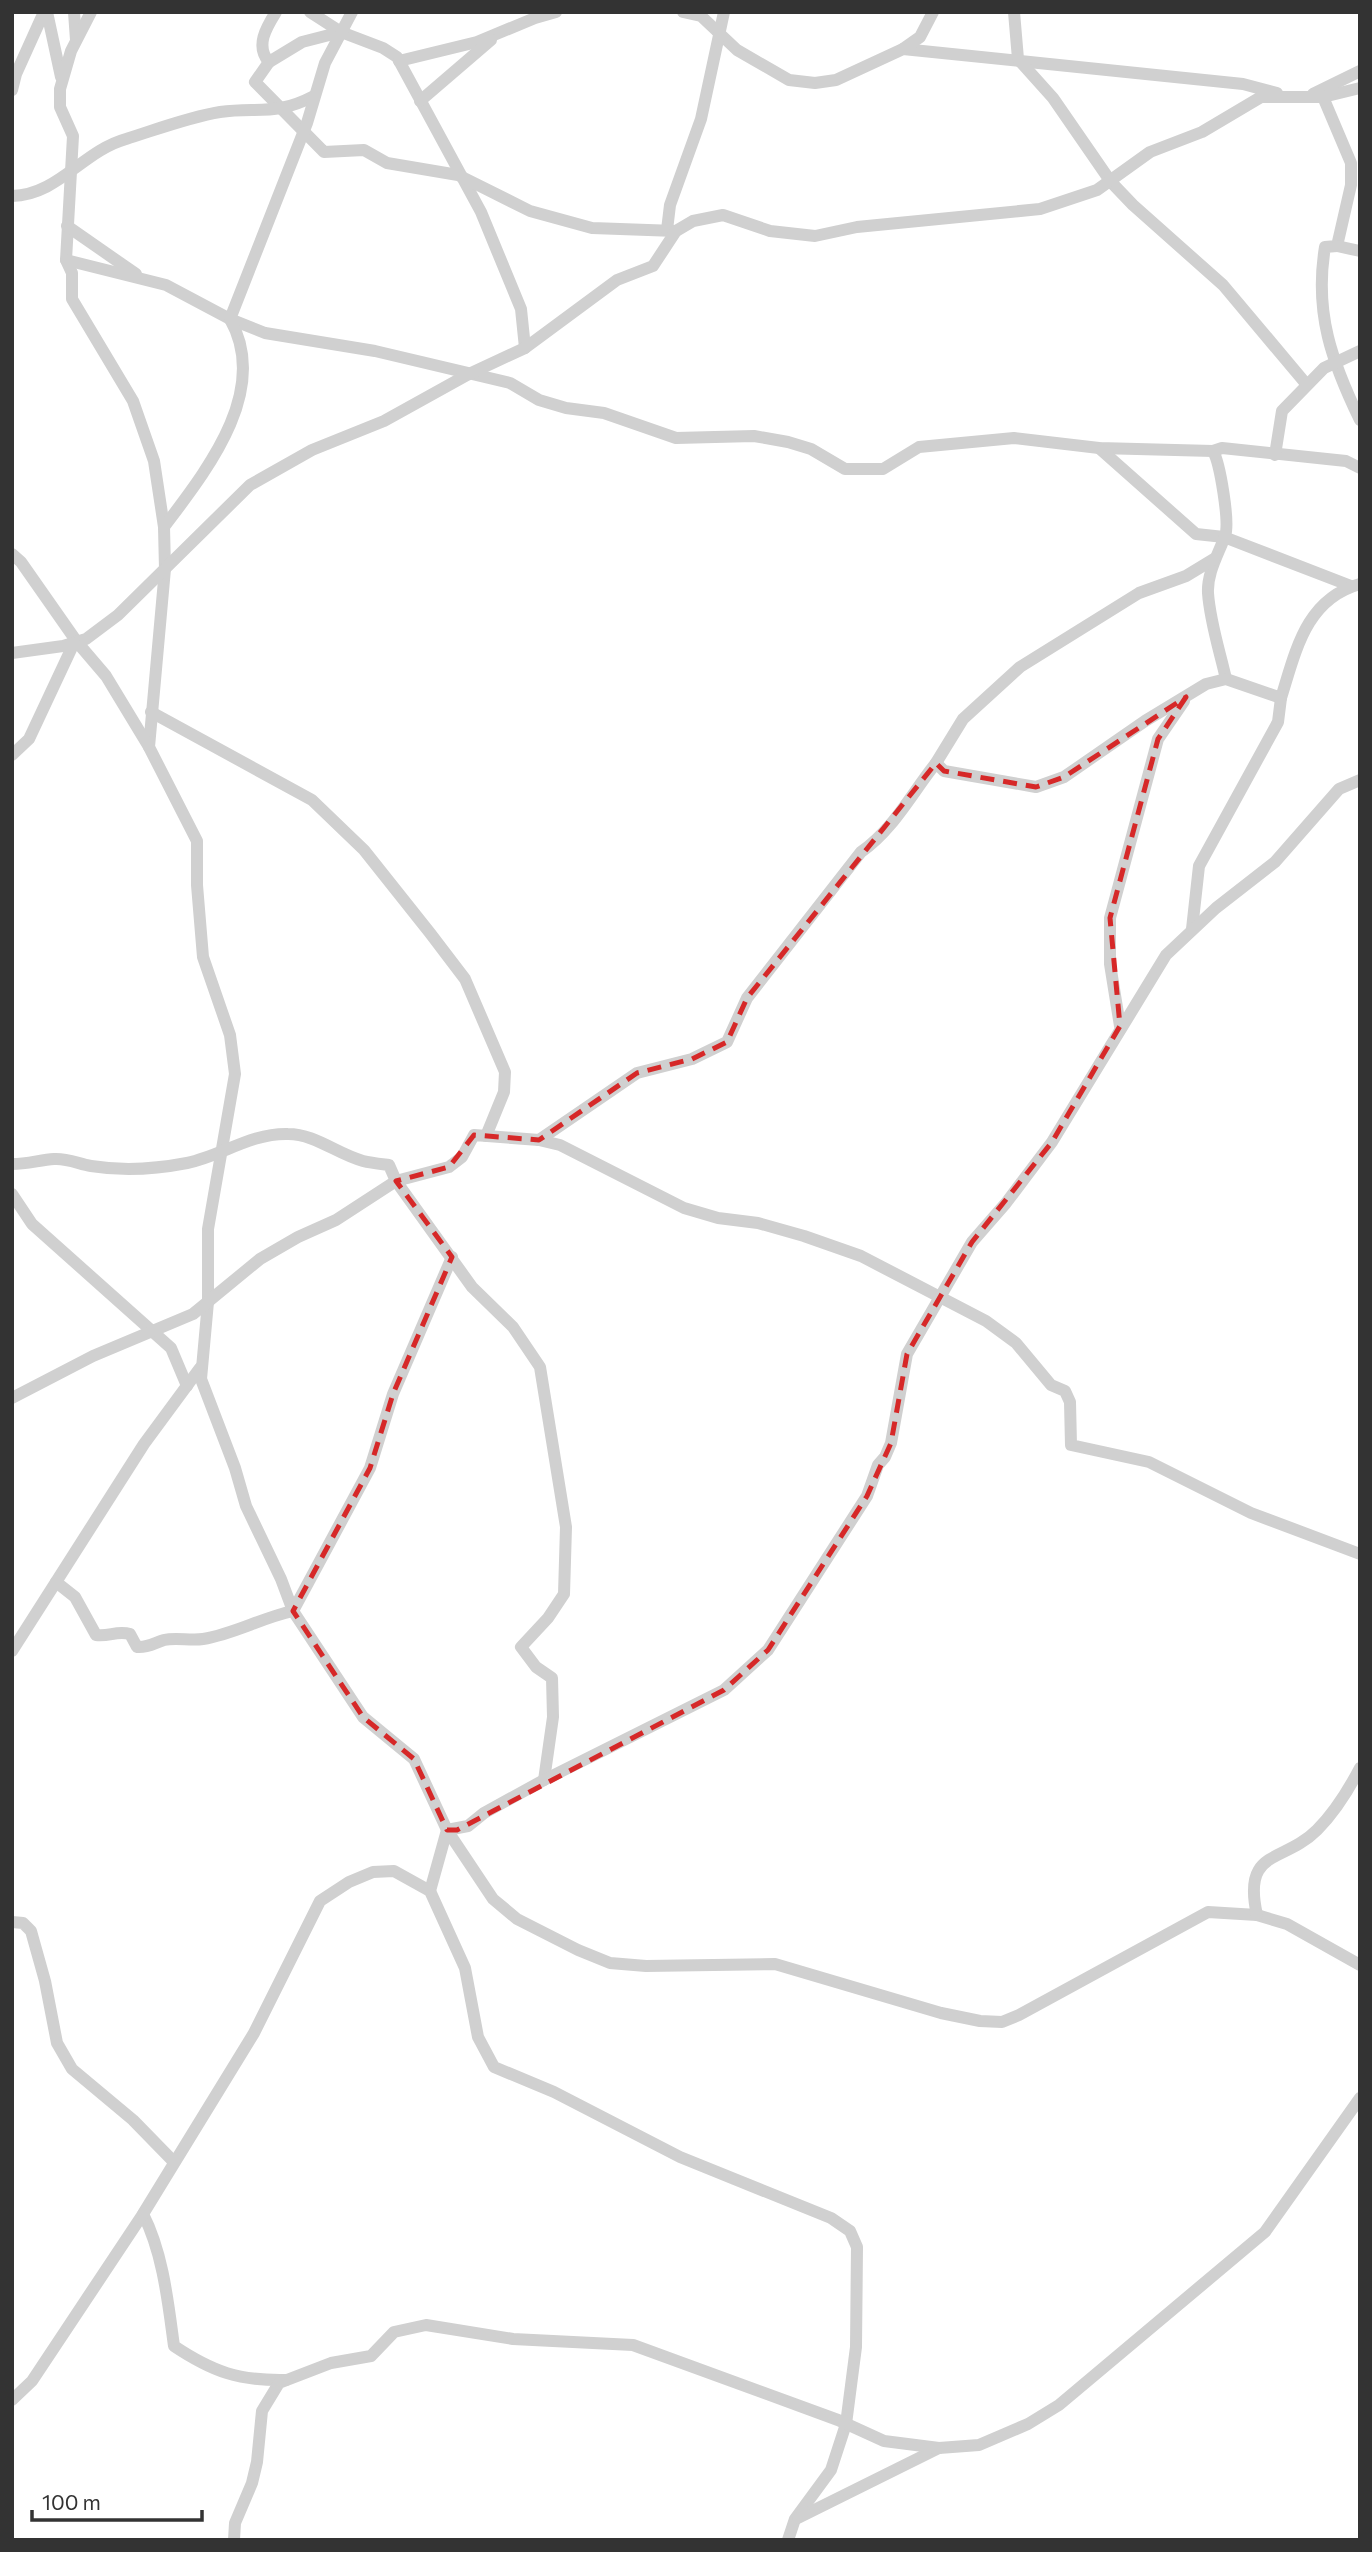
<svg xmlns="http://www.w3.org/2000/svg" width="1372" height="2552" viewBox="0 0 1372 2552" font-family="Commissioner,sans-serif">
  <style>
    .lines { fill: none; stroke-linecap: round; stroke-linejoin: round }
    .minor { stroke: #d0d0d0; stroke-width: 12 }
    .marked { fill: none; stroke: #d62828; stroke-width: 5; stroke-dasharray: 14 9; stroke-linejoin: round }
  </style>
  <rect width="100%" height="100%" fill="#fff"/>
  <g class="lines">
    <g class="minor">
      <polyline points="47,12 61,77"/>
      <polyline points="74,12 76,40"/>
      <polyline points="91,12 71,51 60,89 60,107 73,136 66,260 72,273 72,299 133,401 154,461 164,527 165,569 149,747 197,841 197,885 203,957 230,1035 235,1074 208,1229 208,1302 201,1379 235,1468 246,1506 281,1579 293,1611 363,1717 414,1759 447,1830 493,1899 517,1919 578,1950 610,1963 646,1966 775,1964 941,2013 980,2021 1002,2022 1019,2015 1208,1912 1257,1915 1287,1924 1360,1965"/>
      <path d="M276,12c-10,16 -21,34 -7,50l33,-20 39,-10"/>
      <polyline points="310,12 341,32 383,48 397,57 481,212 521,309 525,348"/>
      <polyline points="683,12 701,16 737,50 789,80 815,83 836,80 903,49 1243,84 1277,93"/>
      <polyline points="1014,12 1018,59 1053,98 1111,182 1133,205 1223,285 1307,385"/>
      <polyline points="903,49 920,37 933,12"/>
      <polyline points="399,61 477,42 535,18 556,12"/>
      <polyline points="269,62 255,82 324,152 364,150 387,163 458,175 530,211 592,228 676,231"/>
      <polyline points="12,90 16,74 44,12"/>
      <polyline points="1313,94 1360,71"/>
      <path d="M1323,97l28,66v22l-14,61 -12,1c-11,66 7,115 35,173"/>
      <polyline points="420,101 491,40"/>
      <path d="M12,196c46,-1 71,-45 114,-57 29,-9 63,-22 94,-27 38,-5 56,4 94,-16"/>
      <polyline points="67,226 136,274"/>
      <polyline points="667,230 670,205 701,119 724,12"/>
      <polyline points="1337,246 1360,251"/>
      <polyline points="66,260 166,285 230,319 265,333 375,351 510,383 539,400 566,408 604,413 676,438 754,436 788,442 811,449 845,469 883,469 919,447 1014,438 1099,448 1213,451 1222,448 1346,461 1360,468"/>
      <polyline points="230,319 307,123 325,63 352,12"/>
      <polyline points="1099,448 1196,534 1224,537 1351,586"/>
      <path d="M1213,451c7,12 17,72 12,85 -7,19 -18,37 -17,57 2,29 12,59 18,86"/>
      <polyline points="1275,455 1282,411 1324,368 1360,351"/>
      <path d="M164,527c42,-56 107,-136 66,-208"/>
      <polyline points="12,554 21,562 77,642 106,676 149,747"/>
      <polyline points="12,653 63,646 86,639 118,615 250,485 312,450 384,421 467,375 525,348 617,280 653,266 676,231 693,221 723,215 770,231 815,236 857,227 1040,209 1097,190 1150,152 1202,132 1261,97 1323,97 1360,88"/>
      <polyline points="151,712 312,800 364,850 430,933 465,979 505,1072 504,1092 486,1136"/>
      <polyline points="12,755 29,739 74,643"/>
      <polyline points="936,763 963,719 1020,667 1139,593 1186,576 1214,559"/>
      <polyline points="1192,929 1199,866 1278,722 1281,698"/>
      <polyline points="1120,1026 1110,964 1110,918 1158,739 1184,701"/>
      <path d="M539,1140l98,-67 55,-14 35,-17 20,-44 114,-146c32,-22 51,-59 75,-89l8,8 92,16 28,-10 81,-56 61,-37 20,-5 55,19c15,-48 25,-99 79,-114"/>
      <path d="M12,1164c15,0 28,-4 42,-5 13,-1 25,5 37,7 31,5 65,3 96,-3 35,-7 63,-30 101,-29 27,0 49,20 75,27 8,2 18,3 26,4l7,16 76,106 41,40 27,40 26,160 -2,67 -16,24 -27,29 15,20 16,11 1,39 -9,63"/>
      <polyline points="12,1194 32,1224 171,1348 187,1386"/>
      <polyline points="12,1398 93,1356 193,1314 260,1259 298,1237 336,1220 396,1181 449,1167 462,1157 474,1135 539,1140 560,1145 684,1208 718,1218 758,1223 804,1236 861,1256 986,1321 1016,1343 1051,1385 1065,1391 1070,1402 1071,1445 1149,1462 1251,1513 1360,1554"/>
      <path d="M56,1582l19,15 21,38c13,2 21,-5 34,-1l7,13c11,1 17,-4 27,-7 12,-3 26,1 39,-1 31,-5 58,-21 90,-28"/>
      <polyline points="293,1611 370,1468 393,1394 452,1257"/>
      <polyline points="12,1651 144,1444 200,1368"/>
      <polyline points="447,1830 468,1826 484,1813 544,1780 724,1690 768,1650 867,1496 878,1465 885,1457 891,1443 907,1354 972,1242 1006,1203 1052,1142 1166,955 1216,908 1275,862 1339,789 1360,780"/>
      <polyline points="430,1891 447,1830"/>
      <path d="M1257,1915c-15,-67 26,-51 60,-85 17,-17 32,-41 43,-62"/>
      <polyline points="12,1922 23,1923 31,1931 45,1981 57,2043 72,2069 133,2120 173,2161"/>
      <path d="M143,2214c20,39 25,88 31,132 39,26 65,35 112,34"/>
      <polyline points="12,2400 32,2381 143,2214 254,2033 320,1901 349,1882 373,1872 394,1871 430,1891 465,1968 478,2037 494,2067 554,2092 680,2157 831,2218 850,2231 857,2247 856,2347 846,2424 831,2470 795,2519 788,2540"/>
      <polyline points="798,2518 939,2448 979,2445 1028,2424 1059,2405 1265,2232 1360,2098"/>
      <polyline points="234,2540 235,2523 252,2483 257,2462 262,2411 279,2383 331,2363 371,2356 394,2332 426,2325 513,2339 633,2345 838,2420 884,2441 939,2448"/>
    </g>
  </g>
  <path class="marked" d="M1186,697l-28,42 -48,179 10,108 -68,116 -80,100 -65,112 -16,89 -24,53 -99,154 -44,40 -267,140h-10l-33,-71 -51,-42 -70,-106 77,-143 23,-74 59,-137 -56,-76 53,-14 25,-32 65,5 98,-67 55,-14 35,-17 20,-44 189,-235 8,8 92,16 28,-10z"/>
  <rect width="1372" height="2552" fill="none" stroke="#333333" stroke-width="28"/>
  <path d="M32 2510v10h170v-10" fill="none" stroke="#333333" stroke-width="3.5"/>
  <text x="42" y="2510" font-size="21" fill="#333333" stroke="#ffffff" stroke-width="5" paint-order="stroke">100 m</text>
</svg>
